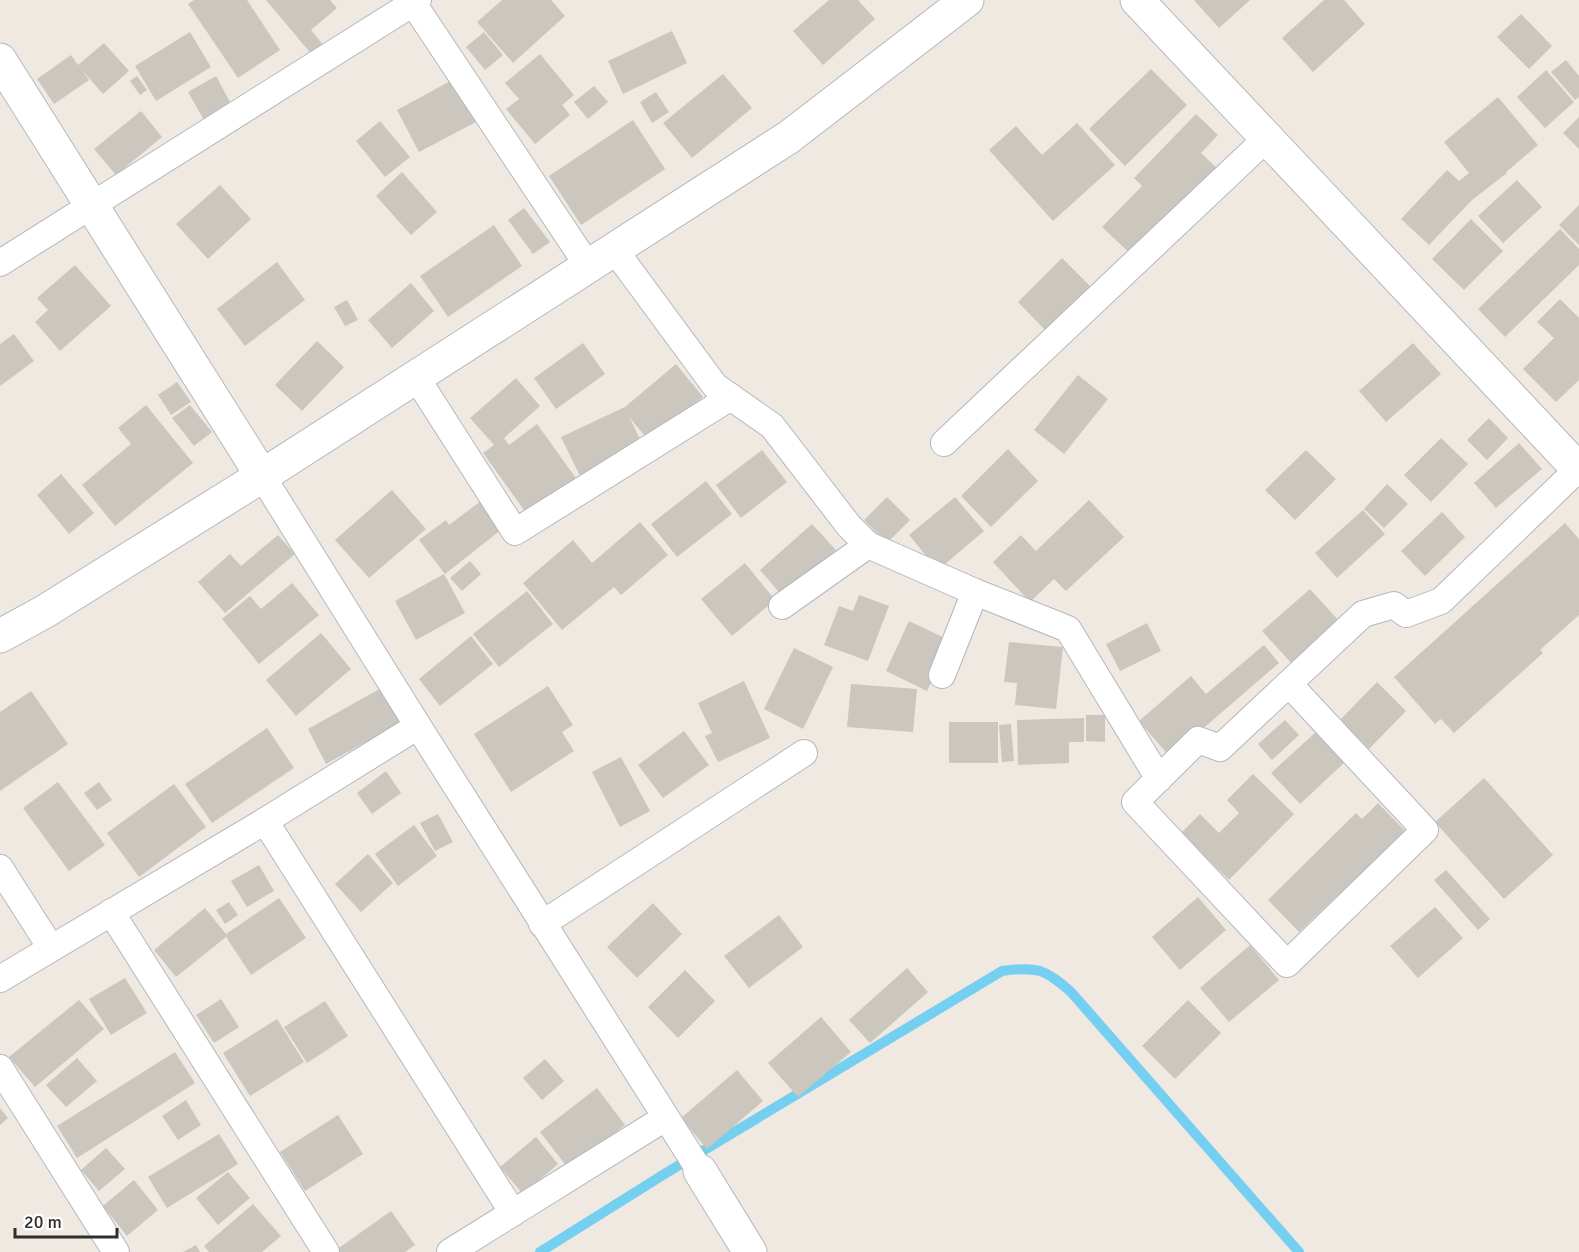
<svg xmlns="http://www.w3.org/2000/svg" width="1579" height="1252" viewBox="0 0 1579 1252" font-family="Signika,sans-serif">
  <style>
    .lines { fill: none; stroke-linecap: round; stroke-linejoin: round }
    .stream { stroke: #75cff0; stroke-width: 10 }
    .building { fill: #cbc7bf }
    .street-casing { stroke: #b4b7c1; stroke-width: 28 }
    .secondary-casing { stroke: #b4b7c1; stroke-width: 35 }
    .street { stroke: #fff; stroke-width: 26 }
    .secondary { stroke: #fff; stroke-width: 33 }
  </style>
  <rect width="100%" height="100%" fill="#efe9e1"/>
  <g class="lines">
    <path class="stream" d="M540,1252l126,-79 336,-202c35,-5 43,-2 69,21l228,260"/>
  </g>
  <g class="building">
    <polygon points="194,0 247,0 280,50 238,78 188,4"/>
    <polygon points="266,0 330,0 337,8 311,30 324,46 313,56"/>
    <polygon points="502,0 551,0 565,16 513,63 477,22"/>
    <polygon points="829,0 858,0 875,19 823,65 793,31"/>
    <polygon points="1194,0 1250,0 1219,28"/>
    <polygon points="1324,0 1344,0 1365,24 1313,72 1282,38"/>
    <polygon points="1521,14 1552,46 1529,69 1497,37"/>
    <polygon points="672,31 687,63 623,94 608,61"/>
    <polygon points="190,32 211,67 156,101 135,66"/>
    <polygon points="484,32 503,55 485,70 466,47"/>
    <polygon points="104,43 129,71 103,94 82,70 89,80 54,104 37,79 71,55 78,65"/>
    <polygon points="540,54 574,95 562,105 570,115 535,144 506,109 519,99 505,83"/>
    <polygon points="1566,60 1579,76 1579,97 1575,100 1551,72"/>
    <polygon points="1151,69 1187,105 1125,166 1089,129"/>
    <polygon points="1546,70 1574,102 1545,128 1517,97"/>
    <polygon points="723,74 752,108 692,158 663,123"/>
    <polygon points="137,76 147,90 140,95 130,81"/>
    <polygon points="216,76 231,104 204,120 188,92"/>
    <polygon points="454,79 476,122 419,152 397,110"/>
    <polygon points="594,86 608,102 588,119 574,102"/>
    <polygon points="656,92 669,112 652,123 640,102"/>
    <polygon points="1498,97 1538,145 1506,172 1507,173 1472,200 1429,245 1401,219 1447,170 1459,181 1469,173 1444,142"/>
    <polygon points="141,111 162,137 116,175 94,149"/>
    <polygon points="1196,114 1218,135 1201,153 1220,171 1135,258 1102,227 1142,186 1134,178"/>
    <polygon points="1579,117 1579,149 1563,133"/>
    <polygon points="633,120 665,169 581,225 549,176"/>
    <polygon points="380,121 410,157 385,177 356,141"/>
    <polygon points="1077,123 1115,165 1053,221 989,150 1016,126 1042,155"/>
    <polygon points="402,172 437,212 411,235 376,196"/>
    <polygon points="1517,180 1542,207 1503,243 1478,216"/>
    <polygon points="220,185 251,219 208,259 176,224"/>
    <polygon points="1579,205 1579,245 1559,225"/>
    <polygon points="524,208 550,242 533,254 508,220"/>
    <polygon points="1471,219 1503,251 1464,290 1432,259"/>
    <polygon points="494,225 522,266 448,317 420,276"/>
    <polygon points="1560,229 1579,249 1579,265 1505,337 1478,309"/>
    <polygon points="1062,258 1094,290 1050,335 1018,302"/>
    <polygon points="277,262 305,300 245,346 217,309"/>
    <polygon points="75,265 111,306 60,351 35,322 48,310 37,298"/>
    <polygon points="411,283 434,311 392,348 368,320"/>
    <polygon points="1560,299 1579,318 1579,380 1556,402 1523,369 1554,338 1537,322"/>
    <polygon points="347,300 358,320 345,326 334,307"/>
    <polygon points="14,334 34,361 0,386 0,344"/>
    <polygon points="317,341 344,367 302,411 275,385"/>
    <polygon points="583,343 605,374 556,409 534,378"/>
    <polygon points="1413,343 1441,374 1386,422 1359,391"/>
    <polygon points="676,364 703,397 650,442 629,417 643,445 580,476 561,437 625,407"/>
    <polygon points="1078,375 1108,399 1064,454 1034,430"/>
    <polygon points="516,378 540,406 504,438 509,445 537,424 578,481 529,517 483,453 494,445 470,418"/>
    <polygon points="177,382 191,402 171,415 158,395"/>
    <polygon points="146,405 193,463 115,526 82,485 131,444 118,428"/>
    <polygon points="190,405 212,432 194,446 172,418"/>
    <polygon points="1489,418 1508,438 1487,460 1467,440"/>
    <polygon points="1441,438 1468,464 1431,502 1404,475"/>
    <polygon points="1519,443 1542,469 1496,508 1474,483"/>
    <polygon points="1008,449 1038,481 991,527 961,496"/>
    <polygon points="762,450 787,482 741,518 716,485"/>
    <polygon points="1306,450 1336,479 1295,520 1265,490"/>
    <polygon points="61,474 94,513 69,534 37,495"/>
    <polygon points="706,481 732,514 677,557 651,524"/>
    <polygon points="1387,484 1408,504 1384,528 1364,509"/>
    <polygon points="392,490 426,529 369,578 335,540"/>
    <polygon points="887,497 910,520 887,543 864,520"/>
    <polygon points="955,497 984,531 938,570 909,535"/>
    <polygon points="1089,500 1124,537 1066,591 1054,579 1030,602 993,562 1021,535 1036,551"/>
    <polygon points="481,501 502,529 445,574 419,540 446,520 449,525"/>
    <polygon points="1363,510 1385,534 1337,578 1315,553"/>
    <polygon points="1442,512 1465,537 1425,576 1401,551"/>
    <polygon points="640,522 668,555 621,595 614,587 562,630 523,583 573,540 592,563"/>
    <polygon points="1565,523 1579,539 1579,615 1540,650 1543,653 1454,733 1441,719 1435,724 1394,677"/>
    <polygon points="812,524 836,550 783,597 760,570"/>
    <polygon points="278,535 295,554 225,613 198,582 230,554 241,566"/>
    <polygon points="470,561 481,574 462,591 450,578"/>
    <polygon points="745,563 775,600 732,636 701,599"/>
    <polygon points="444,574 465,613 416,640 395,601"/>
    <polygon points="292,583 319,615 259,664 222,619 250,596 261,609"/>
    <polygon points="1310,589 1340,622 1292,664 1262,631"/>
    <polygon points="527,591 553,624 499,667 473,634"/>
    <polygon points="859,595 889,606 868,661 824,645 839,606 853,611"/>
    <polygon points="909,621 951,641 927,691 886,671"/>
    <polygon points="1147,623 1161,651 1120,671 1106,644"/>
    <polygon points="321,633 351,669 296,716 266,680"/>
    <polygon points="471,636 493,664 440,706 419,679"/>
    <polygon points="1009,642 1063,647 1056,709 1015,705 1017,683 1004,682"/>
    <polygon points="1264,645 1279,663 1170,757 1139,721 1191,676 1206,694"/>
    <polygon points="794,648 833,667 803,729 764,709"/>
    <polygon points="744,681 770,738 718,762 705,736 712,733 698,703"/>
    <polygon points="1377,682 1406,711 1369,749 1340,720"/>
    <polygon points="851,684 917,689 913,732 847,727"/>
    <polygon points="548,686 573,725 562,732 574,751 511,792 474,734"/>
    <polygon points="383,687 402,722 326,764 308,729"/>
    <polygon points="31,691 68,744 0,791 0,712"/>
    <polygon points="1086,715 1105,715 1105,742 1086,741"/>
    <polygon points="1084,718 1084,742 1069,742 1069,763 1018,765 1017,720"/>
    <polygon points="1285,720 1299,735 1272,760 1258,744"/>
    <rect x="949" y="722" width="49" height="41"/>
    <polygon points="1011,724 1014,761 1002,762 999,725"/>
    <polygon points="267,728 294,768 212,823 185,784"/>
    <polygon points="1318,730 1346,761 1300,804 1271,773"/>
    <polygon points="684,731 709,765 663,798 638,765"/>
    <polygon points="621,757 650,811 620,827 592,772"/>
    <polygon points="386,771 401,793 372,814 357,793"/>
    <polygon points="1253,774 1294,814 1229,880 1181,833 1200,814 1219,833 1239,813 1227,800"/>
    <polygon points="1484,778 1553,855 1504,899 1435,822"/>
    <polygon points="58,782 105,845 69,871 23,808"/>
    <polygon points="99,782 112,800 97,810 84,793"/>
    <polygon points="174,784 206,827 139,877 107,833"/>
    <polygon points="1378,803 1406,832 1345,903 1338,895 1299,932 1268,900 1356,813 1362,819"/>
    <polygon points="438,814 453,842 435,851 420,823"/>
    <polygon points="414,825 437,856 398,886 375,854"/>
    <polygon points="368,854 393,883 361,912 335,884"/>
    <polygon points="259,865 274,891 247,907 231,881"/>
    <polygon points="1446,870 1490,919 1478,930 1434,880"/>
    <polygon points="1198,897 1226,930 1180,970 1152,937"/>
    <polygon points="279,898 306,938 251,975 226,937 176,977 154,950 205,908 226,934"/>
    <polygon points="229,902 238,915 225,924 216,910"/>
    <polygon points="653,903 682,934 637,978 607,947"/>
    <polygon points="1435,907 1463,938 1418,978 1390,946"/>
    <polygon points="779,915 803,947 749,988 724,956"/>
    <polygon points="1250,945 1279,980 1229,1022 1200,988"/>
    <polygon points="907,968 928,992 870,1043 849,1020"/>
    <polygon points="685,970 715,1001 678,1038 648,1007"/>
    <polygon points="125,978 147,1013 111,1035 89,999"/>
    <polygon points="221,999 239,1027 214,1043 196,1015"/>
    <polygon points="79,1000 104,1029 35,1087 9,1057"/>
    <polygon points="1188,1000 1221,1033 1175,1079 1142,1046"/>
    <polygon points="325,1001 348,1036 307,1063 284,1027"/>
    <polygon points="821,1017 851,1052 798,1097 768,1063"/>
    <polygon points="277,1019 304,1062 250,1096 223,1053"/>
    <polygon points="175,1052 195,1083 77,1158 57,1126"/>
    <polygon points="77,1058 97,1081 66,1107 46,1085"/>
    <polygon points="545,1059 564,1081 542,1100 523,1078"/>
    <polygon points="737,1070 763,1101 707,1149 681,1118"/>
    <polygon points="597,1088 625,1125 568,1168 540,1132"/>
    <polygon points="186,1100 201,1125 178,1140 162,1116"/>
    <polygon points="0,1108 8,1118 0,1125"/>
    <polygon points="338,1115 363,1154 305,1191 280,1152"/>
    <polygon points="219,1134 238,1164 167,1208 148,1177"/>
    <polygon points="536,1137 558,1164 523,1194 500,1167"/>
    <polygon points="106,1148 125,1169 99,1191 81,1170"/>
    <polygon points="228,1172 250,1198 218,1225 196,1198"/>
    <polygon points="134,1180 158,1210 127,1236 103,1206"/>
    <polygon points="253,1204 281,1236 262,1252 209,1252 204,1246"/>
    <polygon points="391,1211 415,1245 405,1252 337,1252 336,1250"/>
    <polygon points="196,1245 200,1252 183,1252"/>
  </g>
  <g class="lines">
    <g class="street-casing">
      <g id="street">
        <polyline points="413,3 588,266"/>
        <polyline points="614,249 715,386 772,426 849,526 868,545 975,592 1068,629 1159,779"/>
        <polyline points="0,263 418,0"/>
        <polyline points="416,377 515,532 731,397"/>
        <polyline points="944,443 1267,138"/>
        <polyline points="262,476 418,726 700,1171"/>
        <polyline points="782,606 868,545"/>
        <polyline points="942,675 975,592"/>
        <polyline points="1289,684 1425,830 1287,964 1135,802 1198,740 1220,748 1363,614 1394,605 1406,614 1441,601 1578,469"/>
        <polyline points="265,821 513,1213"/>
        <polyline points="0,868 51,948"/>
        <polyline points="111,912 326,1252"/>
        <polyline points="542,924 804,753"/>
        <polyline points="0,979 265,821 418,726"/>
        <polyline points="0,1068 116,1252"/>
        <polyline points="450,1252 665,1118"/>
      </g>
    </g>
    <g class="secondary-casing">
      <g id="secondary">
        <polyline points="1137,0 1579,470"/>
        <polyline points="0,60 262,476"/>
        <polyline points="0,636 44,612 262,476 789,137 967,0"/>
        <polyline points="700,1171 750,1252"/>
      </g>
    </g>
    <use href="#street" class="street"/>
    <use href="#secondary" class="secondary"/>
  </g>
  <path d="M15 1228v9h102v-9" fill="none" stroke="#2e2e2e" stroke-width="3"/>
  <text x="24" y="1228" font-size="18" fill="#2e2e2e" stroke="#ffffff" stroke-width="4.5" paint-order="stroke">20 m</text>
</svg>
